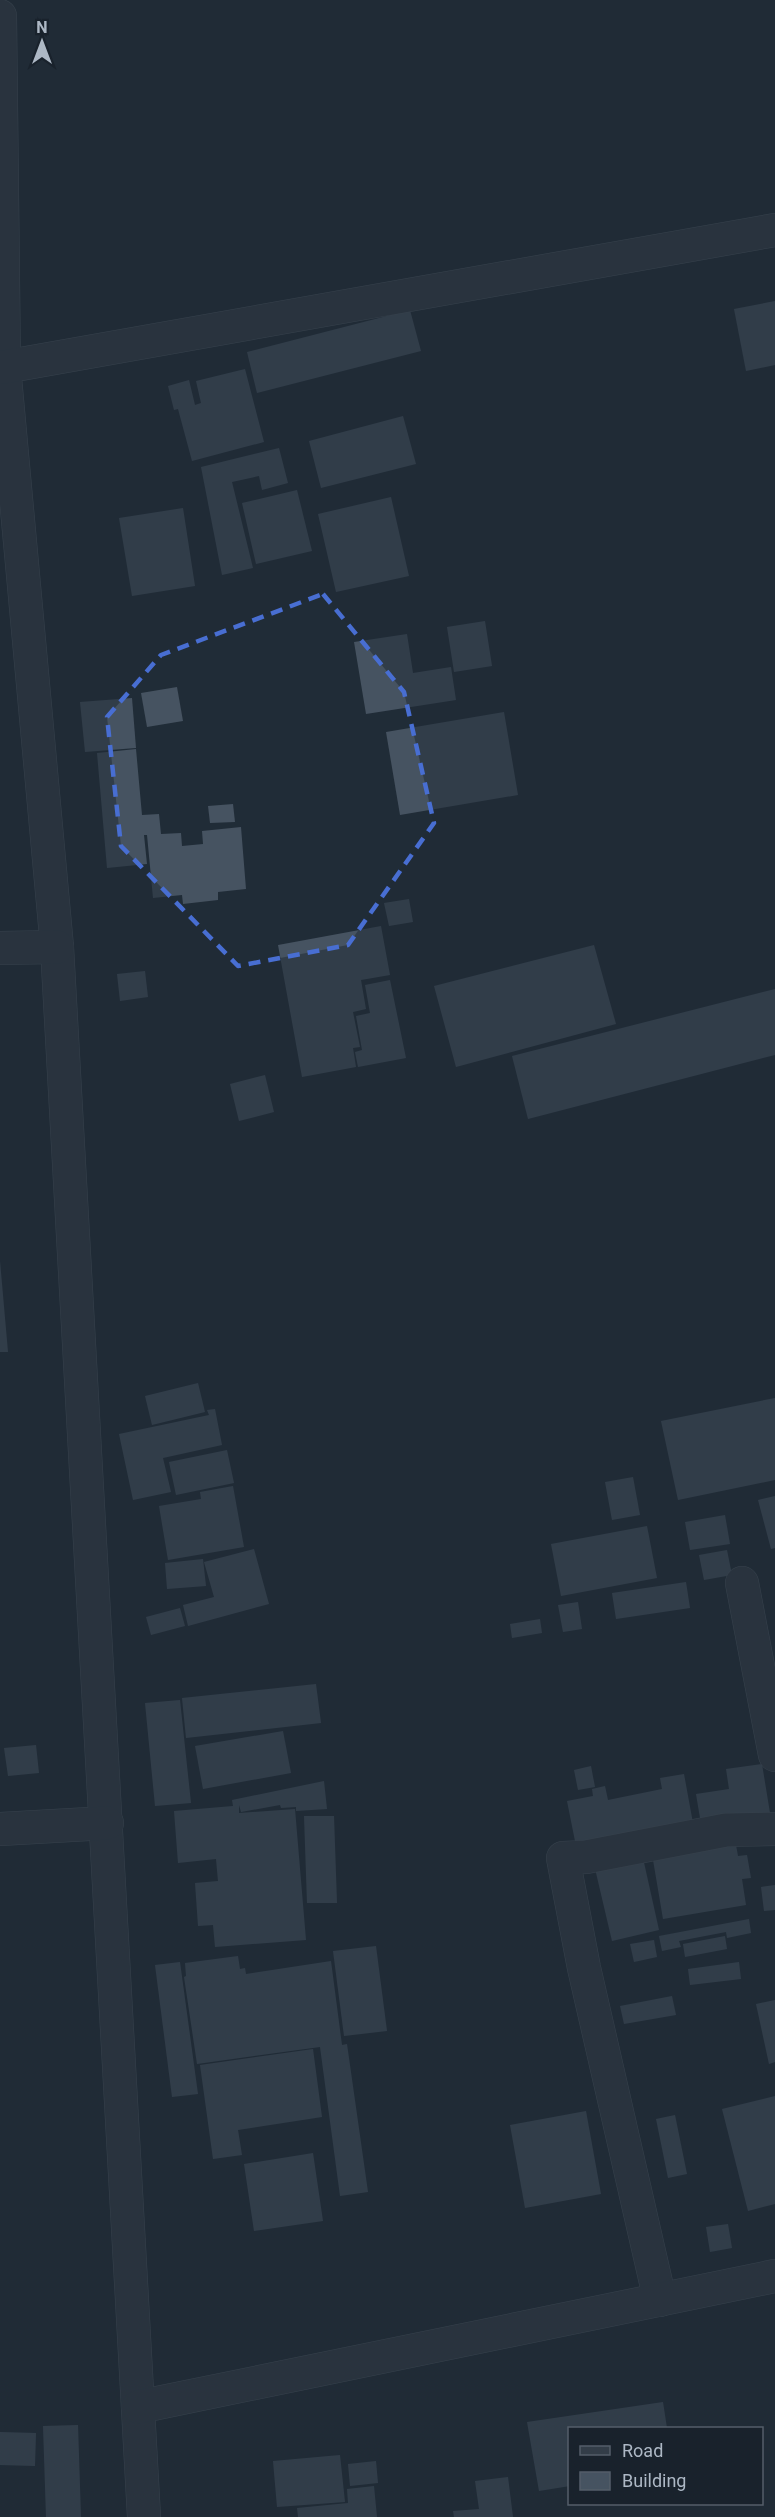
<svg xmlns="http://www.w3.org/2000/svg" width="775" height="2517" viewBox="0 0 775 2517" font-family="Roboto,sans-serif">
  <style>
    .building { fill: #465361 }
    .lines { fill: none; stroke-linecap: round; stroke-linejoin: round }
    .minor-casing { stroke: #515b66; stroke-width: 34 }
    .minor { stroke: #333d48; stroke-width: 33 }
    .marked { fill: none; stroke: #486ed2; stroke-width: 4.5; stroke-dasharray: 12 8; stroke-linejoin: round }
  </style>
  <rect width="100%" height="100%" fill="#202c37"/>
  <g class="building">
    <polygon points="775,301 775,365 746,371 734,309"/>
    <polygon points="410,310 421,351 257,393 247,352"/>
    <polygon points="245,369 264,442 192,461 178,409 174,410 168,386 189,380 195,405 201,403 196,381"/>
    <polygon points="403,416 416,464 321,488 309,441"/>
    <polygon points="279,448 288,483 262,490 259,476 232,482 253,568 222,575 201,467"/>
    <polygon points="297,490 312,551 256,564 242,503"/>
    <polygon points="391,497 409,576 336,592 318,514"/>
    <polygon points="183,508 195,586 132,596 119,518"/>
    <polygon points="485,621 492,666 454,672 447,627"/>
    <polygon points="407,634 413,673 451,667 456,700 366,714 354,642"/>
    <polygon points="177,687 183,721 147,727 141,693"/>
    <polygon points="132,698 136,748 85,752 80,702"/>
    <polygon points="504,712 518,795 400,815 386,732"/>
    <polygon points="136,749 142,815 159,814 161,834 181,833 182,846 203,844 202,831 241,827 246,889 218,892 218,900 183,904 182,895 153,898 147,835 144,835 147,864 107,868 97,753"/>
    <polygon points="233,804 235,822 210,823 208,806"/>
    <polygon points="409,899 413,922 389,926 384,903"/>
    <polygon points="381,926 390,975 361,980 366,1009 353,1012 360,1047 353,1048 356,1067 302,1077 278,945"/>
    <polygon points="594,945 616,1024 456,1067 434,986"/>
    <polygon points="145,971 148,997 120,1001 117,974"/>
    <polygon points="390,980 406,1058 358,1067 355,1052 362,1050 356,1016 370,1013 365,985"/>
    <polygon points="775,989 775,1055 528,1119 512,1056"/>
    <polygon points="265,1075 274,1112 239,1121 230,1084"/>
    <polygon points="0,1261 8,1352 0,1352"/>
    <polygon points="198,1383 205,1412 152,1425 145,1396"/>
    <polygon points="775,1398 775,1480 678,1500 661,1421"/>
    <polygon points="215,1409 222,1445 163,1458 171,1492 133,1500 119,1434 209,1415 207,1410"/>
    <polygon points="227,1450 234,1483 176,1495 169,1462"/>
    <polygon points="633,1477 640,1515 612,1520 605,1482"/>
    <polygon points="233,1486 244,1547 168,1560 159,1506 201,1499 200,1492"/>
    <polygon points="775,1496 775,1548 771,1549 758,1500"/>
    <polygon points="725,1515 730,1544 690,1550 685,1522"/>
    <polygon points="647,1526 657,1578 561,1596 551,1544"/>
    <polygon points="254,1549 269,1604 188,1626 183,1605 214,1597 204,1562"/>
    <polygon points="727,1550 732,1575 704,1580 699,1555"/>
    <polygon points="203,1559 206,1586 167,1589 165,1563"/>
    <polygon points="686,1582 690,1608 616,1619 612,1593"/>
    <polygon points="578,1602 582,1629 563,1632 558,1605"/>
    <polygon points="180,1608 185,1626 151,1635 146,1617"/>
    <polygon points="540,1619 542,1633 512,1638 510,1624"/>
    <polygon points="316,1684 321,1723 186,1738 182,1698"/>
    <polygon points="180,1700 191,1803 155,1806 145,1703"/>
    <polygon points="283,1731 291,1773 203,1789 195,1746"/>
    <polygon points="36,1745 39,1773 8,1776 4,1748"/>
    <polygon points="762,1764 771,1819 702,1830 696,1794 729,1789 726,1769"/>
    <polygon points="591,1766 595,1787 578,1790 574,1770"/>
    <polygon points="684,1774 695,1834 578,1856 567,1801 593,1796 592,1789 605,1786 608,1800 662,1789 660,1778"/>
    <polygon points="324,1781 327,1809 296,1811 296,1807 281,1808 280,1805 241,1812 239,1805 239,1813 295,1809 306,1940 215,1947 213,1925 198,1926 195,1883 218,1881 216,1859 178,1863 174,1811 233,1806 232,1800"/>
    <polygon points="304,1816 334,1816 337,1903 307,1903"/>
    <polygon points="734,1834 738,1856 747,1855 751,1878 742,1879 746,1905 663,1919 651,1848"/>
    <polygon points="641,1849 659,1930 612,1941 593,1860"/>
    <polygon points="775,1885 775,1910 764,1911 761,1887"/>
    <polygon points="749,1919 751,1933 727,1938 726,1932 679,1941 681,1947 662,1951 659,1936"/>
    <polygon points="725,1936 727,1949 685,1957 683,1944"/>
    <polygon points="654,1940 657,1957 634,1962 630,1944"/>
    <polygon points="376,1946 387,2031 344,2036 333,1951"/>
    <polygon points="238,1956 240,1969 245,1968 246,1974 331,1961 342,2045 347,2044 368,2192 340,2196 320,2047 197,2064 184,1977 186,1976 185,1963"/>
    <polygon points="180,1962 198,2094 172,2097 155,1965"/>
    <polygon points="739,1962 741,1979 690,1985 688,1969"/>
    <polygon points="672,1996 676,2015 624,2024 620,2006"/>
    <polygon points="775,2000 775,2062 769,2064 756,2004"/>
    <polygon points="313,2049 322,2117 238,2130 242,2155 213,2159 200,2065"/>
    <polygon points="775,2096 775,2204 748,2211 722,2109"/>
    <polygon points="586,2111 601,2194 525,2208 510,2125"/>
    <polygon points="675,2115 687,2174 668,2178 656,2119"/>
    <polygon points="313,2153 323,2221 254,2231 244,2164"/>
    <polygon points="728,2224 732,2248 710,2252 706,2227"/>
    <polygon points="663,2402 667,2428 570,2428 570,2486 539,2491 527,2422"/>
    <polygon points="78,2425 81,2517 46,2517 43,2426"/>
    <polygon points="0,2432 36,2433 35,2466 0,2465"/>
    <polygon points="340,2455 345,2502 277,2507 273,2461"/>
    <polygon points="376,2461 378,2483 350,2486 348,2464"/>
    <polygon points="508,2477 513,2517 454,2517 453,2511 479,2509 475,2481"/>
    <polygon points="374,2486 377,2517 298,2517 297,2508 348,2503 347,2489"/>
  </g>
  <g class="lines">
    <g class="minor-casing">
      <g id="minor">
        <polyline points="0,16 4,367 57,947 144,2517"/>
        <polyline points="4,367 775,230"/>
        <polyline points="0,948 57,947"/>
        <polyline points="742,1583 775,1755"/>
        <polyline points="0,1829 107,1823"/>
        <polyline points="660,2300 584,1968 563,1858 586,1857 726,1830 775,1829"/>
        <polyline points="138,2407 775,2276"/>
      </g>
    </g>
    <use href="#minor" class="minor"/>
  </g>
  <path d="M0 0H775V2517H0ZM323,594l81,98 30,131 -86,122 -110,21 -117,-120 -14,-129 54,-62z" fill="#202c37" fill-opacity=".55" fill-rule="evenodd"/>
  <path class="marked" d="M323,594l81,98 30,131 -86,122 -110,21 -117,-120 -14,-129 54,-62z"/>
  <rect x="568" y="2427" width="195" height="78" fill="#19222c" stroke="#545e69" stroke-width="1.5"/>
  <rect x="580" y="2446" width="30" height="9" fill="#333d48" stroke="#545e69" stroke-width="1.5"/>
  <text x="622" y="2457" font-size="18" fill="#adb8c5">Road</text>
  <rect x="580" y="2472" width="30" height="18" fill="#465361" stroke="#545e69" stroke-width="1.5"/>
  <text x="622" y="2487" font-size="18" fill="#adb8c5">Building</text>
  <g transform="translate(42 42)" stroke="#19222c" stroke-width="4.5" paint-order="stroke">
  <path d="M0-4.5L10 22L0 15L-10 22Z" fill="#adb8c5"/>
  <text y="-9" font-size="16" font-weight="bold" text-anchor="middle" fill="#adb8c5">N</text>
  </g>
</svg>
